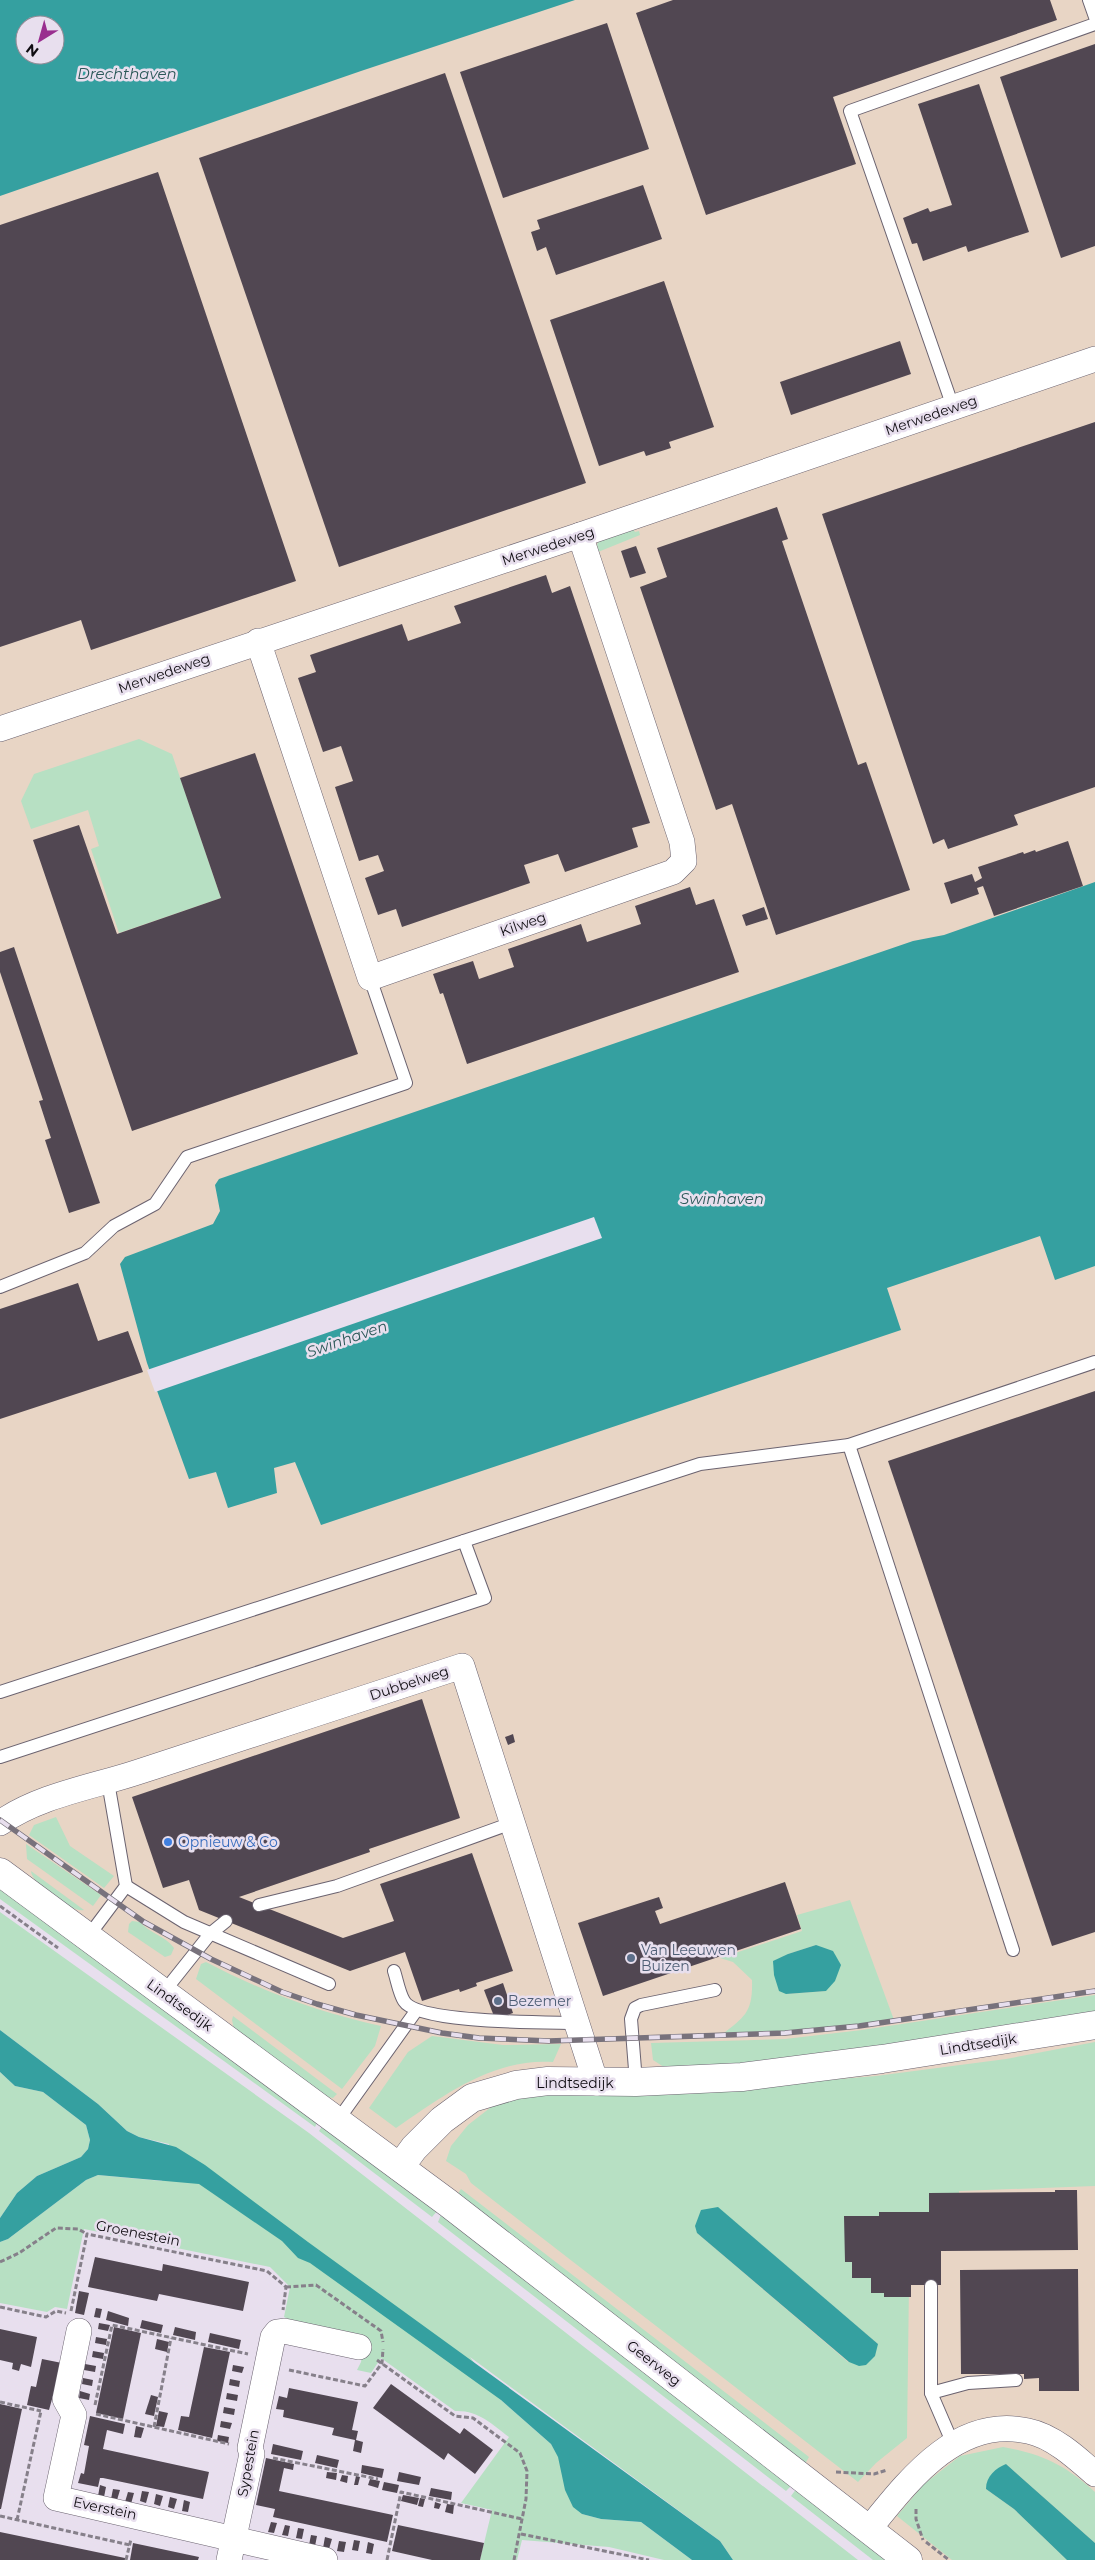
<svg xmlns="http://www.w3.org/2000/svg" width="1095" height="2560" viewBox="0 0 1095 2560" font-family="Montserrat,sans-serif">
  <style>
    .industrial { fill: #e8d5c5; fill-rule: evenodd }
    .green { fill: #b7e0c3; fill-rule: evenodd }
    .water { fill: #35a0a0; fill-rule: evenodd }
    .pier { fill: #e8dfee }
    .building { fill: #514752 }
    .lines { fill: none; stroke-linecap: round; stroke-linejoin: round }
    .service-casing { stroke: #6b6370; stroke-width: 14 }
    .minor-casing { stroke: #6b6370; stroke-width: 26 }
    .tertiary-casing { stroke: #6b6370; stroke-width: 29 }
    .secondary-casing { stroke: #6b6370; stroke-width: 29 }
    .path { stroke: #86808a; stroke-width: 3; stroke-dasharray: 5 2.5; stroke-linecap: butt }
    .service { stroke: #fff; stroke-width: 12 }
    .minor { stroke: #fff; stroke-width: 25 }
    .tertiary { stroke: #fff; stroke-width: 28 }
    .secondary { stroke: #fff; stroke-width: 28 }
    .rail-casing { stroke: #78727c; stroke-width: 5.5 }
    .rail { stroke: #e8dfee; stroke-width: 4; stroke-dasharray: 11; stroke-linecap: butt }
    .shop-dot { fill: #3f7fe0; stroke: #e8dfee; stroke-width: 2 }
    .service-dot { fill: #5c6f8a; stroke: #e8dfee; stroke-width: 2 }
    .labels { text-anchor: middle; stroke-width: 5; stroke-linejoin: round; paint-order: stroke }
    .street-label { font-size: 14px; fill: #0f0c11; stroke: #e8dfee }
    .shop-label { font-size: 14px; fill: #366cbe; stroke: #e8dfee; text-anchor: start }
    .service-label { font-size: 14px; fill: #4e5e75; stroke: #e8dfee; text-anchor: start }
    .water-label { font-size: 15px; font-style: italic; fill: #2b5858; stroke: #e8dfee }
  </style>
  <rect width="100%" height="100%" fill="#e8dfee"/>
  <path class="industrial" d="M0,0h1095v2560h-199l-443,-343 -453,-336zM25,25h30v30h-30z"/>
  <g class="green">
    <polygon points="633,529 635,532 639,531 640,535 598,552 597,544 600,540"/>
    <polygon points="139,739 172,754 221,898 119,933 91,849 99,846 88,810 31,829 21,801 34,774"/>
    <polygon points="56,1817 70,1846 114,1876 104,1888 29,1835 34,1825"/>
    <polygon points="26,1844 101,1895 93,1906 27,1859"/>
    <path d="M31,1871l53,39c-13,3 -52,-25 -53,-39z"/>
    <polygon points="0,1888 318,2121 315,2127 0,1899"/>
    <path d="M850,1900l44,120 -92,14 -83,3c25,-20 34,-23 33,-57l-19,-18 -13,-4 82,-27 -5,-16zM816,1945l10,46 -40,3 2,-40z"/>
    <path d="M0,1912l309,221 549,427h-125l-13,-19 -250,-184 31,43 50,44 7,12 24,58 19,5 40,3 51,38h-28l-55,-13 -87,-7 -5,20h-37l12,-50 -31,-7 48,-66c-17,-13 -31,-27 -54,-26l-74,-53 -10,15 -14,-3 4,-8 3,-22 -61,-14 -19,-9 6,-30 -20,-20 -186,-38 -17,80 -12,-2 -8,5 -47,-9v-61l8,-3 78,-59 12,-5 64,6 7,-37 -30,-7 -12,-6 -29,-27 -98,-74z"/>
    <path d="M132,1921l8,1c9,11 26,14 34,26l-3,7 -6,2 -37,-25 1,-8z"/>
    <path d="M206,1962c55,29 114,51 175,64l-6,20 -33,43 -146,-110 5,-15z"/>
    <polygon points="1095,1995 1095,2016 766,2066 667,2069 653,2060 651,2043 785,2039 862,2030"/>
    <polygon points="233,2016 337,2094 333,2098 328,2097 234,2029 232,2020"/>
    <path d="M432,2036l71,9 58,-1 -8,18c-61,-4 -110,34 -157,66l-27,-20 39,-56z"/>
    <path d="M1095,2042v144l-136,5v21l-50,72 -2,154 -31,25 -18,19 -387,-299 -5,-9 -20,-13 5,-15 17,-21 27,-21 57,-18 227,-2 97,-8 130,-17zM718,2208l160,136 -30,18 -151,-129z"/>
    <polygon points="0,2072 15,2086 43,2092 86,2125 90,2140 88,2149 81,2157 37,2176 17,2193 0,2218"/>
    <polygon points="323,2125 438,2210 432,2217 319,2131"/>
    <polygon points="461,2189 809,2457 805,2464 457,2195"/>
    <polygon points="441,2215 484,2245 792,2485 786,2491 438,2222"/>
    <path d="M1003,2447c39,7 62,18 92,45v51l-89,-79 -20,25 28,20 53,51h-115l-55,-44 27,-32 36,-28z"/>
    <polygon points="797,2488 889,2560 873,2560 791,2496"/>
  </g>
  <g class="water">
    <path d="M0,0h575l-214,71 -361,125zM25,25h30v30h-30z"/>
    <polygon points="1095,882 1095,1266 1055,1280 1040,1236 887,1288 901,1330 321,1525 295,1462 274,1468 277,1493 228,1508 216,1472 189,1479 147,1363 120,1264 125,1257 213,1224 220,1211 215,1185 219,1179 913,941 944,935"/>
    <polygon points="816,1945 833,1951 841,1965 835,1981 826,1991 786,1994 779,1991 774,1975 773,1961 788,1954"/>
    <polygon points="0,2030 98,2104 127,2131 139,2137 176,2147 205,2165 308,2242 720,2541 733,2560 692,2560 641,2522 601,2519 582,2514 573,2507 565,2490 558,2457 551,2444 501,2400 310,2263 298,2258 282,2241 199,2184 98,2175 86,2180 8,2239 0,2242 0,2218 17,2193 37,2176 81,2157 88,2149 90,2140 86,2125 43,2092 15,2086 0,2072"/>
    <polygon points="718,2207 878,2344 875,2356 866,2365 859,2366 849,2362 697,2233 695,2226 701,2210"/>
    <path d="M1006,2464l89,79v17h-28l-53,-51 -28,-20c0,-13 10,-21 20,-25z"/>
  </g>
  <polygon class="pier" points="594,1217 602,1238 155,1392 147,1370"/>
  <g class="building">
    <polygon points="673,0 1050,0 1057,20 833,97 856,164 706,215 636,13"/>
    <polygon points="607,23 649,149 503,198 460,72"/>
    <polygon points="1095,44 1095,246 1061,258 1000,77"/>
    <polygon points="445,73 586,483 339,567 199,158"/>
    <polygon points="979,84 1029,232 968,252 966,246 923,261 917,243 912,244 903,218 928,208 930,212 952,205 918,104"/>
    <polygon points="158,172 296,581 91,650 81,620 0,647 0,225"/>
    <polygon points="643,185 662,239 556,275 546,247 537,251 531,232 540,229 537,220"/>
    <polygon points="664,281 714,427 669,442 671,448 646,456 644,451 599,466 550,320"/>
    <polygon points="900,341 911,374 791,415 780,382"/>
    <polygon points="1095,422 1095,787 1014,815 1018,825 948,849 944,839 933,844 822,514"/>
    <polygon points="777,507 788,539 782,541 857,762 858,765 866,762 910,890 776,935 732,804 716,810 640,587 667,577 657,548"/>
    <polygon points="636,546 646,573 630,578 621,551"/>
    <polygon points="546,575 552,593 570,586 650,823 632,828 638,847 565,872 558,854 524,865 530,883 402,927 396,909 378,915 365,878 384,871 378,855 359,861 335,787 353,781 341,746 323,752 298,678 316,672 310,655 402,624 408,641 461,623 454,606"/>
    <polygon points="255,753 358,1054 132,1131 33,840 79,825 117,934 221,898 180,778"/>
    <polygon points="1068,841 1083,886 994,916 983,886 977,888 979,894 951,904 944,883 972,874 975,882 982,878 978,867 1023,852 1024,854 1035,850 1036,852"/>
    <polygon points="690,887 696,905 714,899 739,972 467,1064 443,993 440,994 433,974 473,961 479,979 514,967 508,949 581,924 587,942 641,924 635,906"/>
    <polygon points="764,907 768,919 746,926 742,915"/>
    <polygon points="14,947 100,1203 69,1213 45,1140 51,1138 39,1101 43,1100 0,972 0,952"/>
    <polygon points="78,1283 98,1341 128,1331 143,1372 0,1419 0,1309"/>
    <polygon points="1095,1391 1095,1932 1052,1946 888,1461"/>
    <polygon points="422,1699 460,1818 369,1849 370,1852 239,1897 343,1938 394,1921 380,1884 472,1853 513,1971 476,1983 477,1986 460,1992 459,1989 422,2001 405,1952 350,1971 199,1910 189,1880 163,1888 132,1797"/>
    <polygon points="513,1734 515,1742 508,1745 505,1737"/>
    <polygon points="785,1882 801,1929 603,1996 578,1923 659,1897 663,1908 655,1911 660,1924"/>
    <polygon points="503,1983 513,2013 495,2019 484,1990"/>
    <polygon points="1055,2190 1077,2190 1078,2250 941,2251 941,2285 911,2285 911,2297 884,2297 884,2293 871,2293 871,2278 852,2278 852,2262 845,2262 844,2216 879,2216 879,2212 929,2212 929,2193 1055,2192"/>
    <polygon points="95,2257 162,2271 163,2264 249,2282 243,2311 159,2294 157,2301 88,2287"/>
    <polygon points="1078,2269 1079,2391 1039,2391 1039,2378 1024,2379 1024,2374 961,2374 960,2270"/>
    <polygon points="79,2291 89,2293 84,2315 75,2313"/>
    <polygon points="96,2308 102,2309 100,2318 94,2317"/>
    <polygon points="108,2311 129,2318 128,2326 106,2320"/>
    <polygon points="142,2320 163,2325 161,2333 140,2328"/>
    <polygon points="99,2323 110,2325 108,2331 98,2329"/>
    <polygon points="114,2327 141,2333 123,2419 96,2413"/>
    <polygon points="175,2327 196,2332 195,2340 173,2335"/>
    <polygon points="0,2329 37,2337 31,2367 21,2364 19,2371 12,2369 13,2363 0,2360"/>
    <polygon points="210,2333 241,2340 239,2349 208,2342"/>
    <polygon points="96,2337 107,2339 106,2345 95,2343"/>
    <polygon points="157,2339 169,2342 167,2352 155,2349"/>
    <polygon points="204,2347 230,2352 212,2438 178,2430 181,2416 189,2417"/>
    <polygon points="93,2351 104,2353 103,2359 92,2357"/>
    <polygon points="42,2359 62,2363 49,2410 27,2405 31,2386 36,2387"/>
    <polygon points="85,2364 96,2366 95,2372 84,2370"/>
    <polygon points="233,2365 244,2367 242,2373 232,2371"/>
    <polygon points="83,2378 93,2380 92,2386 82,2384"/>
    <polygon points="230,2379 240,2381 239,2387 229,2385"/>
    <polygon points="391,2384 460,2434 464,2428 493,2450 475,2474 448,2453 444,2460 373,2408"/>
    <polygon points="289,2388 358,2402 352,2430 358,2431 356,2440 363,2442 361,2453 353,2451 355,2440 332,2435 334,2428 283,2417 284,2410 276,2409 279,2396 287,2398"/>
    <polygon points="80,2391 90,2394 89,2400 79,2398"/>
    <polygon points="227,2393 238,2395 237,2401 226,2399"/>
    <polygon points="151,2395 158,2397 154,2416 145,2414"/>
    <polygon points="0,2404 22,2409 1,2509 0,2509"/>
    <polygon points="224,2407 235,2409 234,2415 223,2413"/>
    <polygon points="159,2411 168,2413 164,2427 156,2426"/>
    <polygon points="90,2416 125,2424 123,2434 107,2430 103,2449 209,2472 203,2499 103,2478 100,2478 98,2487 78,2483 81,2473 84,2474 89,2446 84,2445"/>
    <polygon points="221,2421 232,2423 230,2429 220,2427"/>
    <polygon points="136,2426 144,2428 141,2438 134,2437"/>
    <polygon points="218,2435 229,2437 228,2443 217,2441"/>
    <polygon points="273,2444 303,2451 301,2460 271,2454"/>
    <polygon points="317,2455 339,2460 337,2468 315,2463"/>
    <polygon points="266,2458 294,2464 293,2470 284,2468 279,2491 393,2515 387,2542 273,2517 275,2509 256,2505"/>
    <polygon points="362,2465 384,2469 382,2478 361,2473"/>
    <polygon points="327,2472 337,2473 336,2480 326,2478"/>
    <polygon points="399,2472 421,2477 419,2485 397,2481"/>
    <polygon points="342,2475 348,2476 347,2483 340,2481"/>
    <polygon points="356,2476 360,2477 358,2485 354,2485"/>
    <polygon points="370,2479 380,2481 378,2488 368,2485"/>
    <polygon points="384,2482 399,2485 397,2493 382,2490"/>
    <polygon points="100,2485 106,2487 104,2497 98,2496"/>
    <polygon points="431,2488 452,2492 451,2500 429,2496"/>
    <polygon points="113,2489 120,2490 117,2500 111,2499"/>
    <polygon points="142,2491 149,2492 146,2503 140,2501"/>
    <polygon points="128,2492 134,2493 131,2504 125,2502"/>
    <polygon points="156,2494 163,2496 160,2506 154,2504"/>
    <polygon points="403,2495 419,2498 417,2505 401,2501"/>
    <polygon points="170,2497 177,2499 174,2509 168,2507"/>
    <polygon points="420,2498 425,2499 423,2507 418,2506"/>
    <polygon points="184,2500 190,2502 188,2512 182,2511"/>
    <polygon points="435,2502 441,2504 439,2509 434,2508"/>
    <polygon points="447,2504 454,2505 453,2514 445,2512"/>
    <polygon points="271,2522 277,2523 274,2533 268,2532"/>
    <polygon points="285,2525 290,2526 288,2536 282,2535"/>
    <polygon points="398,2525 484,2543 480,2560 432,2560 392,2551"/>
    <polygon points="298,2528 304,2529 302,2539 296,2538"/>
    <polygon points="0,2532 125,2558 125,2560 0,2560"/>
    <polygon points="311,2535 317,2536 315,2546 309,2545"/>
    <polygon points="325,2537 332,2539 329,2549 323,2548"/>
    <polygon points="354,2540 360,2541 358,2551 352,2550"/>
    <polygon points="339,2541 346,2542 344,2552 337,2551"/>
    <polygon points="368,2542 374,2544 372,2554 366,2553"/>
    <polygon points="133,2543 199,2557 198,2560 130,2560"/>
  </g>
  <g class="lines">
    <g class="service-casing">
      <g id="service">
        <polyline points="1089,0 1095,17"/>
        <polyline points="953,407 850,111 1095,24"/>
        <polyline points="0,1287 85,1253 114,1226 155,1204 187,1157 406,1083 370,978"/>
        <polyline points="849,1445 1013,1950"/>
        <polyline points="0,1692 700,1464 849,1445 1095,1362"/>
        <polyline points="0,1757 485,1598 464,1541"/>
        <polyline points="126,1886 184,1922 329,1984"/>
        <polyline points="259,1905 337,1886 512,1823"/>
        <polyline points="87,1938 126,1886 108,1782"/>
        <path d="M394,1971c3,9 5,22 10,30 14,23 143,21 173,22"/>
        <polyline points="163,1993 210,1934 226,1921"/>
        <polyline points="636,2082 631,2019 635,2008 641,2005 715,1990"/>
        <polyline points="338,2120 416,2011"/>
        <polyline points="931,2286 931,2393 953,2444"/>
        <polyline points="931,2393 968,2383 1016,2380"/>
      </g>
    </g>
    <g class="minor-casing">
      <g id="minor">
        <polyline points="258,641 370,978 673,872 684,861 682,842 580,535"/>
        <polyline points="0,729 580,535 1095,359"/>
        <path d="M0,1823c40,-28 93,-36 138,-51 108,-35 216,-71 324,-106l134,417"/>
        <polyline points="79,2331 65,2399 74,2415 56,2498 325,2560"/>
        <path d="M869,2529c39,-48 88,-114 159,-98 25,5 49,27 67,43"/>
        <polyline points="229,2560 252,2454 250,2448 273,2337 277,2332 284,2331 359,2347"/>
      </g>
    </g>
    <g class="tertiary-casing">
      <polyline id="tertiary" points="400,2167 414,2148 442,2120 472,2098 516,2085 548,2081 636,2082 742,2077 882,2059 1095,2025"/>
    </g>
    <g class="secondary-casing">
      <polyline id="secondary" points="0,1872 448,2203 908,2560"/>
    </g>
    <g class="path">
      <polyline points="0,1906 58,1948"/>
      <polyline points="0,2262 19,2253 56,2228 78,2229 87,2234"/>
      <polyline points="286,2287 316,2285 381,2331 383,2342"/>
      <polyline points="0,2307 46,2317 56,2311 66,2313"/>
      <polyline points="71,2311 87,2234 267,2271 286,2287 283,2310"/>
      <polyline points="377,2360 455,2416 473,2418 520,2453 527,2471 526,2499 514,2560"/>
      <polyline points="289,2370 365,2386 382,2363 383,2349"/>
      <polyline points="0,2402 41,2411"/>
      <polyline points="95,2405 112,2325 248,2354"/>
      <polyline points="96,2414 229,2444"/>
      <polyline points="154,2427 171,2338"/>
      <polyline points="273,2458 378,2479"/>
      <polyline points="836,2472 874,2474 887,2470"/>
      <polyline points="916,2509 916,2519 923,2540"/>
      <polyline points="0,2516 130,2545"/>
      <polyline points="17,2520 41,2411"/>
      <polyline points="521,2534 649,2560"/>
      <polyline points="926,2542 949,2560"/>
      <polyline points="126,2560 131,2539"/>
      <polyline points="387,2560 401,2492 522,2519"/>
    </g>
    <use href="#service" class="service"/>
    <use href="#minor" class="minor"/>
    <use href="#tertiary" class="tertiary"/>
    <use href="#secondary" class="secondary"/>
    <g class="rail-casing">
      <polyline id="rail" points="0,1820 144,1922 211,1959 282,1992 317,2004 356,2015 442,2033 479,2038 549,2041 785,2033 859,2026 1095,1991"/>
    </g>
    <use href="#rail" class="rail"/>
  </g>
  <circle class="shop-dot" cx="168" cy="1842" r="5"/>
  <g class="service-dot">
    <circle cx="631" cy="1958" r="5"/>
    <circle cx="498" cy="2001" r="5"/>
  </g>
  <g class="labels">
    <g class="street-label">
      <text transform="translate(931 415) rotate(-19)" y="5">Merwedeweg</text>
      <text transform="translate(548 546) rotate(-18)" y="5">Merwedeweg</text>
      <text transform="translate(164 673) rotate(-19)" y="5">Merwedeweg</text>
      <text transform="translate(523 924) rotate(-19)" y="5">Kilweg</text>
      <text transform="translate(409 1683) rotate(-18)" y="5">Dubbelweg</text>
      <text transform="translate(180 2005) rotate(36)" y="5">Lindtsedijk</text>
      <text transform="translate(978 2044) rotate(-9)" y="5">Lindtsedijk</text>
      <text x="575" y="2088">Lindtsedijk</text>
      <text transform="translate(138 2233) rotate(11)" y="5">Groenestein</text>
      <text transform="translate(654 2363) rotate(38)" y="5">Geerweg</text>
      <text transform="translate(248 2463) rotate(-80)" y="5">Sypestein</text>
      <text transform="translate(105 2508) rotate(12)" y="5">Everstein</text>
    </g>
    <g class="shop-label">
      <text x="178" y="1847">Opnieuw &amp; Co</text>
    </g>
    <g class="service-label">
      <text x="641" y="1955">Van Leeuwen<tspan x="641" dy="16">Buizen</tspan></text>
      <text x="508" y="2006">Bezemer</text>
    </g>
    <g class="water-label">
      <text x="127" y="79">Drechthaven</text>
      <text x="722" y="1204">Swinhaven</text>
      <text transform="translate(347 1339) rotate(-19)" y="5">Swinhaven</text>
    </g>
  </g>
  <g transform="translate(40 40) rotate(217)"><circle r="24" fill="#e8dfee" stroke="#918b96"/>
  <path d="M0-4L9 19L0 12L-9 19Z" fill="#992e8f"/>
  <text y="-8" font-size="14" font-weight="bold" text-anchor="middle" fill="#0f0c11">N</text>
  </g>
</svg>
